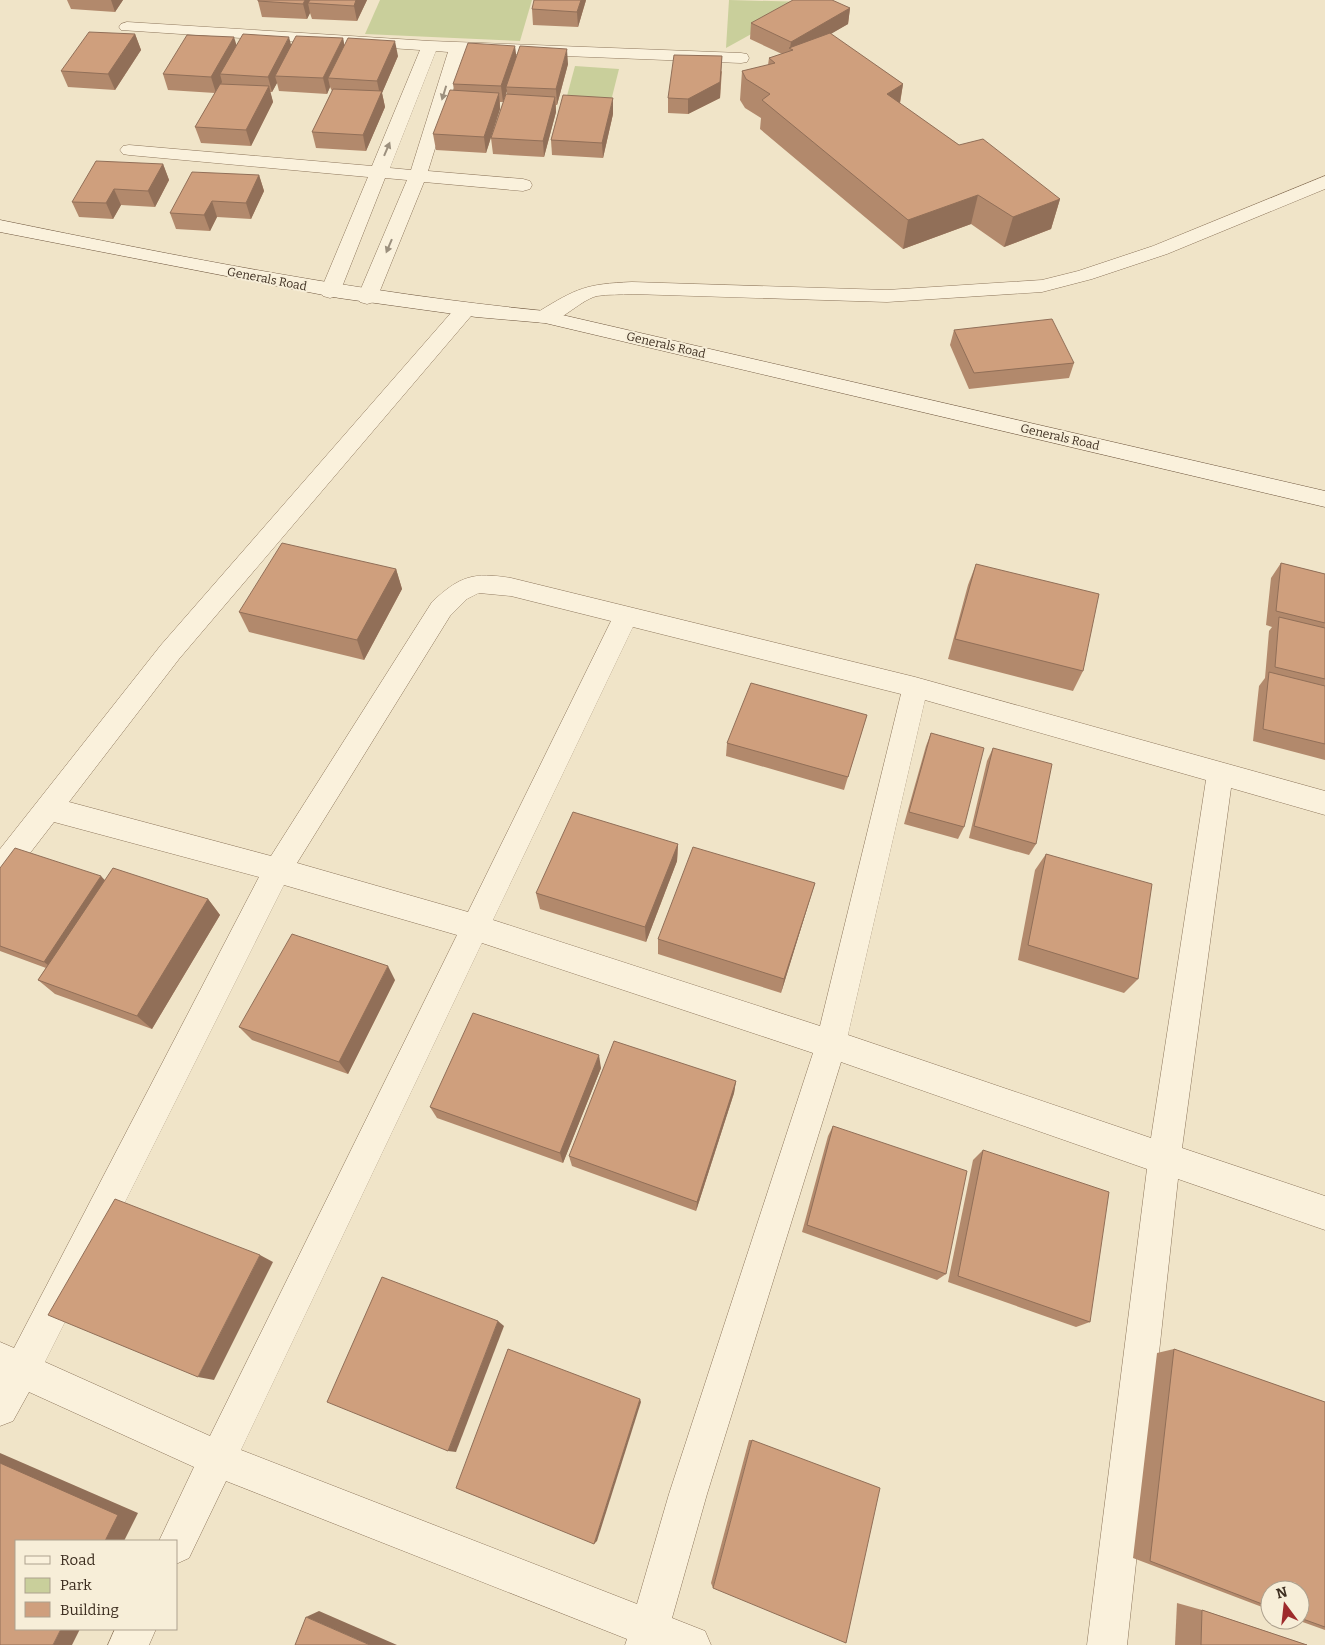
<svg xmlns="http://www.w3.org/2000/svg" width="1325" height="1645" viewBox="0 0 1325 1645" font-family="Bitter,serif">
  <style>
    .green { fill: #c9cf9b }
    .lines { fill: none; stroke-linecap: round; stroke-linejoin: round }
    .street-casing { stroke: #8d765c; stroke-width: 1 }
    .secondary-casing { stroke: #6f573f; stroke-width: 1 }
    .street { fill: #faf1dc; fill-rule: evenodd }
    .secondary { fill: #faf1dc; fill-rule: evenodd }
    .wall { fill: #b2896c }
    .shaded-wall { fill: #916f58 }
    .building { fill: #cf9f7d; stroke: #916f58 }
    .oneway { fill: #9c907e }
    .labels { text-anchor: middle; stroke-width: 4; stroke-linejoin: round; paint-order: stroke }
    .far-street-label { font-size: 12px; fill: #3d2e20; stroke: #f7eed8 }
  </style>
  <rect width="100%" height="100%" fill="#f0e4c8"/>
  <g class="green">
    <polygon points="380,0 532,0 520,41 365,34"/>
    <polygon points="729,0 809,2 726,48"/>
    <polygon points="575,66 619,69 609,109 564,107"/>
  </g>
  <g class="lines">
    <g class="street-casing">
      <g id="street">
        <path d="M127,22l303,19 311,12 6,1 2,4 -2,4 -6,1 -276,-11 -37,119 95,8 7,2 2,4 -2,4 -7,2 -99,-9 -47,116 -3,4 -7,2 -7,-2 -3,-4 50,-118 -22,-2 -45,114 -3,4 -7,2 -7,-2 -3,-4 48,-115 -239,-22 -6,-1 -3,-4 3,-4 6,-1 243,21 48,-116 -299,-20 -2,-3 2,-3zM436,51l12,1 -37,118 -21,-2z"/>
        <path d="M1325,176v13l-158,65 -75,25 -50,13 -155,10 -255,-8c-11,1 -24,0 -35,2 -20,5 -38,31 -59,26l-3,-5 3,-5c39,-24 48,-28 94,-30l255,8 155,-10 36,-9 75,-25z"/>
        <path d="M464,305l7,1 3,5 -3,5 -292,343 -110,143 202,54 161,-254c28,-26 41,-30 79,-24l404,99 410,114v24l-94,-27 -49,360 143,48v34l-147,-51 -51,466h-40l60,-476 -306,-107 -134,432 -35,124 33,13 6,14h-86l2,-6 -401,-158 -37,77 -13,6v-23h-17l35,-74 -165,-75 -16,29 -13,5v-84l14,6 245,-471 -205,-55 -44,57 -10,4v-34l161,-204 296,-339zM479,593l32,3 100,25 -143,291 -171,-49 153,-247 17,-17zM633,627l268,67 -81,332 -327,-106zM925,700l281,80 -55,358 -303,-103zM284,885l173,50 -247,501 -165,-74zM482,943l331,110 -144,441 -32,110 -396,-154z"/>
        <polygon points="115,1629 156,1629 149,1645 108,1645"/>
      </g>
    </g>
    <g class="secondary-casing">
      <path id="secondary" d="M0,220c181,37 361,73 545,91l780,180v16l-780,-184 -69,-6 -137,-19 -339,-66z"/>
    </g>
    <use href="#street" class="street"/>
    <use href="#secondary" class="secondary"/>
  </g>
  <g class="wall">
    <polygon points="67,0 123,0 115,12 71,9"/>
    <polygon points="367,0 357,21 312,19 310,13 307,19 262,17 258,1"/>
    <polygon points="586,0 578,27 533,25 532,9"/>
    <polygon points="850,8 848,24 830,34 903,84 900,104 959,145 1060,199 1051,229 1004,247 971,224 903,249 760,129 761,118 745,108 740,100 742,71 768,65 769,58 782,54 750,39 751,23"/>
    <polygon points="135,34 141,50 115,90 68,87 61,71"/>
    <polygon points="343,38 344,45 398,56 382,93 385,107 366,151 316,148 312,132 332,91 330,87 327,94 279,91 277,83 272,92 270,92 273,102 251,146 201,143 195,127 215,93 168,90 163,74 236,45 291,45"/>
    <polygon points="516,57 568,64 557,105 556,105 556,112 544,157 493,154 491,138 507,94 507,91 503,102 500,102 500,109 486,153 436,150 433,134 454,90 453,84"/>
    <polygon points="722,71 720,98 688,114 668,113 668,98"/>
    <polygon points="613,114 603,158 552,155 551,140"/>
    <polygon points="163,164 169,180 155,207 121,205 113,219 79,217 72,202"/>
    <polygon points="259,175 264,191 251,219 217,217 210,231 176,229 170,213"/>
    <polygon points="954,330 1074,363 1069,378 969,389 950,345"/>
    <polygon points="1281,563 1325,574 1325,760 1253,741 1259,686 1265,678 1269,631 1272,627 1266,625 1271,578"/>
    <polygon points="976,564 1083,671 1073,691 948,659 968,585"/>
    <polygon points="396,569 402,589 364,660 249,632 239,612"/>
    <polygon points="867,715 844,790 726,756 727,743"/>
    <polygon points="931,733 964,827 958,839 904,824 926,746"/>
    <polygon points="993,748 1036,844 1029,855 969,838 987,761"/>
    <polygon points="678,844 677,861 646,942 540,909 536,893"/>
    <polygon points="1046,854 1138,979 1124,993 1018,960 1035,870"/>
    <polygon points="0,868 105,880 208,899 220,915 152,1029 55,994 38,980 46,968 0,951"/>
    <polygon points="815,883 810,899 781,993 658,954 658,939"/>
    <polygon points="395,980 348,1074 252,1040 239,1027"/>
    <polygon points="601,1068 563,1163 437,1118 430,1107"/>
    <polygon points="736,1081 734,1093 696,1211 572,1166 569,1156"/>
    <polygon points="833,1126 946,1274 937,1280 802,1232 828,1136"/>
    <polygon points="983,1150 1090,1322 1076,1327 948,1282 973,1160"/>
    <polygon points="1174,1349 1325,1402 1325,1630 1297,1620 1300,1620 1300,1590 1270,1590 1270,1610 1133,1558 1157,1353"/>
    <polygon points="749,1440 752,1440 713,1588 711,1583"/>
    <polygon points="1177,1603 1202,1610 1307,1645 1175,1645"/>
  </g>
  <g class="shaded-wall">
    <polygon points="111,0 123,0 115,12"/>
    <polygon points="305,0 317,0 308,3 310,13 307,19 303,4"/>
    <polygon points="356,0 367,0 357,21 354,6"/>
    <polygon points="581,0 586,0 578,27 577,12"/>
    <polygon points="850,8 848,24 793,56 793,50 790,48 791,42"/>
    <polygon points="135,34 141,50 115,90 108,74"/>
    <polygon points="234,37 239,53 220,74 222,82 216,93 211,77"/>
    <polygon points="289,37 293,52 275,76 277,83 272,92 268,77"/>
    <polygon points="343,38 346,54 328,78 330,87 327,94 323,78"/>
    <polygon points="395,41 398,56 382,93 385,107 366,151 363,135 380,95 377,81"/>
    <polygon points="515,46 517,61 506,87 507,91 503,102 501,86"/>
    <polygon points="567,49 568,64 557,105 556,89"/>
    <polygon points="722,56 720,98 688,114 688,99"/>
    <polygon points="903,84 898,113 887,94"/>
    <polygon points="269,86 273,102 251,146 246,130"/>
    <polygon points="499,93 500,109 486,153 484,137"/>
    <polygon points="555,97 556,112 544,157 543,141"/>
    <polygon points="613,98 613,114 603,158 602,143"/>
    <polygon points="163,164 169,180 155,207 148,191"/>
    <polygon points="259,175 264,191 251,219 246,203"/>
    <polygon points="114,189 121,205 113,219 106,203"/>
    <polygon points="978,195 971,224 903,249 908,220"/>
    <polygon points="1060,199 1051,229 1004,247 1013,217"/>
    <polygon points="212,201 217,217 210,231 204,215"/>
    <polygon points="396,569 402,589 364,660 357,640"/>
    <polygon points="678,844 677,861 646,942 645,927"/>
    <polygon points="101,876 112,888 56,971 44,962"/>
    <polygon points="815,883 810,899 781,993 784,979"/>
    <polygon points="208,899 220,915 152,1029 137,1016"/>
    <polygon points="388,966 395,980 348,1074 339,1062"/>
    <polygon points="599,1055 601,1068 563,1163 560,1153"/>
    <polygon points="736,1081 734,1093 696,1211 697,1202"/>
    <polygon points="260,1255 273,1262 214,1380 198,1377"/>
    <polygon points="498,1321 504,1326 456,1452 448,1451"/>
    <polygon points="640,1399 641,1402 597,1541 594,1544"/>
    <polygon points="0,1453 138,1513 124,1541 105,1541 0,1463"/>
    <polygon points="319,1611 397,1645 370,1645 306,1617"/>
    <polygon points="61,1629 80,1629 72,1645 53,1645"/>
  </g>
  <g class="building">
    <polygon points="258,0 305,0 303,4 258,1"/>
    <polygon points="310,0 356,0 354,6 308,3"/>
    <polygon points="534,0 581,0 577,12 532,9"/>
    <polygon points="793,0 832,0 850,8 791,42 751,23"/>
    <polygon points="89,32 135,34 108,74 61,71"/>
    <polygon points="830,33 903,84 887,94 959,145 983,139 1060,199 1013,217 978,195 908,220 762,100 770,94 746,79 742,71 775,63 769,58 793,50 789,48"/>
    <polygon points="243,34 289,37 268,77 220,74"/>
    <polygon points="187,35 234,37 211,77 163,74"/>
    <polygon points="296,36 343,38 323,78 275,76"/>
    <polygon points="348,38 395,41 377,81 328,78"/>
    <polygon points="468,43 515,46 501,86 453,84"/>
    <polygon points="520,46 567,49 556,89 506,87"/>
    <polygon points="674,55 722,56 720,82 688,99 668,98"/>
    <polygon points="220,84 269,86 246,130 195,127"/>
    <polygon points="333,89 382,91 363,135 312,132"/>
    <polygon points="450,90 499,93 484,137 433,134"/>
    <polygon points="506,94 555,97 543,141 491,138"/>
    <polygon points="563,95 613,98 602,143 551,140"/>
    <polygon points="96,161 163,164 148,191 114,189 106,203 72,202"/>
    <polygon points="192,172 259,175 246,203 212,201 204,215 170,213"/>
    <polygon points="1052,319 1074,363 974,373 954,330"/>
    <polygon points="282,543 396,569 357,640 239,612"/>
    <polygon points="1281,563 1325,574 1325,623 1276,611"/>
    <polygon points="976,564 1099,594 1083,671 955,639"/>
    <polygon points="1279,617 1325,628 1325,679 1275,667"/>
    <polygon points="1269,672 1325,686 1325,744 1263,729"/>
    <polygon points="751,683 867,715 848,777 727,743"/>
    <polygon points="931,733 984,748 964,827 909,812"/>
    <polygon points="993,748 1052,764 1036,844 974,826"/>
    <polygon points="573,812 678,844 645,927 536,893"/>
    <polygon points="693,847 815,883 784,979 658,939"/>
    <polygon points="15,848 101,876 44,962 0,946 0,868"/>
    <polygon points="1046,854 1152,884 1138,979 1028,945"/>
    <polygon points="113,868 208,899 137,1016 38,980"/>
    <polygon points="292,934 388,966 339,1062 239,1027"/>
    <polygon points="473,1013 599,1055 560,1153 430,1107"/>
    <polygon points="614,1041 736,1081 697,1202 569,1156"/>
    <polygon points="833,1126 967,1171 946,1274 807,1225"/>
    <polygon points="983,1150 1109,1192 1090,1322 958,1276"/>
    <polygon points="115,1199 260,1255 198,1377 48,1315"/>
    <polygon points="382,1277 498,1321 448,1451 327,1402"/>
    <polygon points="508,1349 640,1399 594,1544 456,1488"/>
    <polygon points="1174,1349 1325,1402 1325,1627 1300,1618 1300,1590 1270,1590 1270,1607 1150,1561"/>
    <polygon points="752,1440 880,1488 846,1643 713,1588"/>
    <polygon points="0,1463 118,1515 105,1541 16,1541 16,1629 61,1629 53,1645 0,1645"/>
    <polygon points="1202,1610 1307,1645 1201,1645"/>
    <polygon points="306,1617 370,1645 295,1645"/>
  </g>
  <defs><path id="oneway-solid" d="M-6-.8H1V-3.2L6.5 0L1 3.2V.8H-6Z" transform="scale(1.25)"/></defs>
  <g class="oneway">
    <use href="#oneway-solid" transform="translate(444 93) rotate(107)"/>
    <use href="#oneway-solid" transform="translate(387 149) rotate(-67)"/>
    <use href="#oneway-solid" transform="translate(389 246) rotate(113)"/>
  </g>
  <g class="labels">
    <g class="far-street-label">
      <text transform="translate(267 279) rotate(11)" y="4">Generals Road</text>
      <text transform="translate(666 345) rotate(13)" y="4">Generals Road</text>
      <text transform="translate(1060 437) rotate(13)" y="4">Generals Road</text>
    </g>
  </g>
  <rect x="15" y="1540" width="162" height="90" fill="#f7eed8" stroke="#ada18e"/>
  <rect x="25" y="1556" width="25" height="8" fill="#faf1dc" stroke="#ada18e"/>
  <text x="60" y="1565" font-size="15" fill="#3d2e20">Road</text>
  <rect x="25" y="1578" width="25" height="15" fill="#c9cf9b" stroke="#ada18e"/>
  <text x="60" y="1590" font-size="15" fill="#3d2e20">Park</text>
  <rect x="25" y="1602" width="25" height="15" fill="#cf9f7d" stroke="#ada18e"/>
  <text x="60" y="1615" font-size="15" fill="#3d2e20">Building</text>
  <g transform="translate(1285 1605) rotate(345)"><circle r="24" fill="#f7eed8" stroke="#ada18e"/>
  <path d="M0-4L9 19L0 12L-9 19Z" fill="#9e2a2b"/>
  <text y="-8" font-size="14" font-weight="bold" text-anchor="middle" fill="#3d2e20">N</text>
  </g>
</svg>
